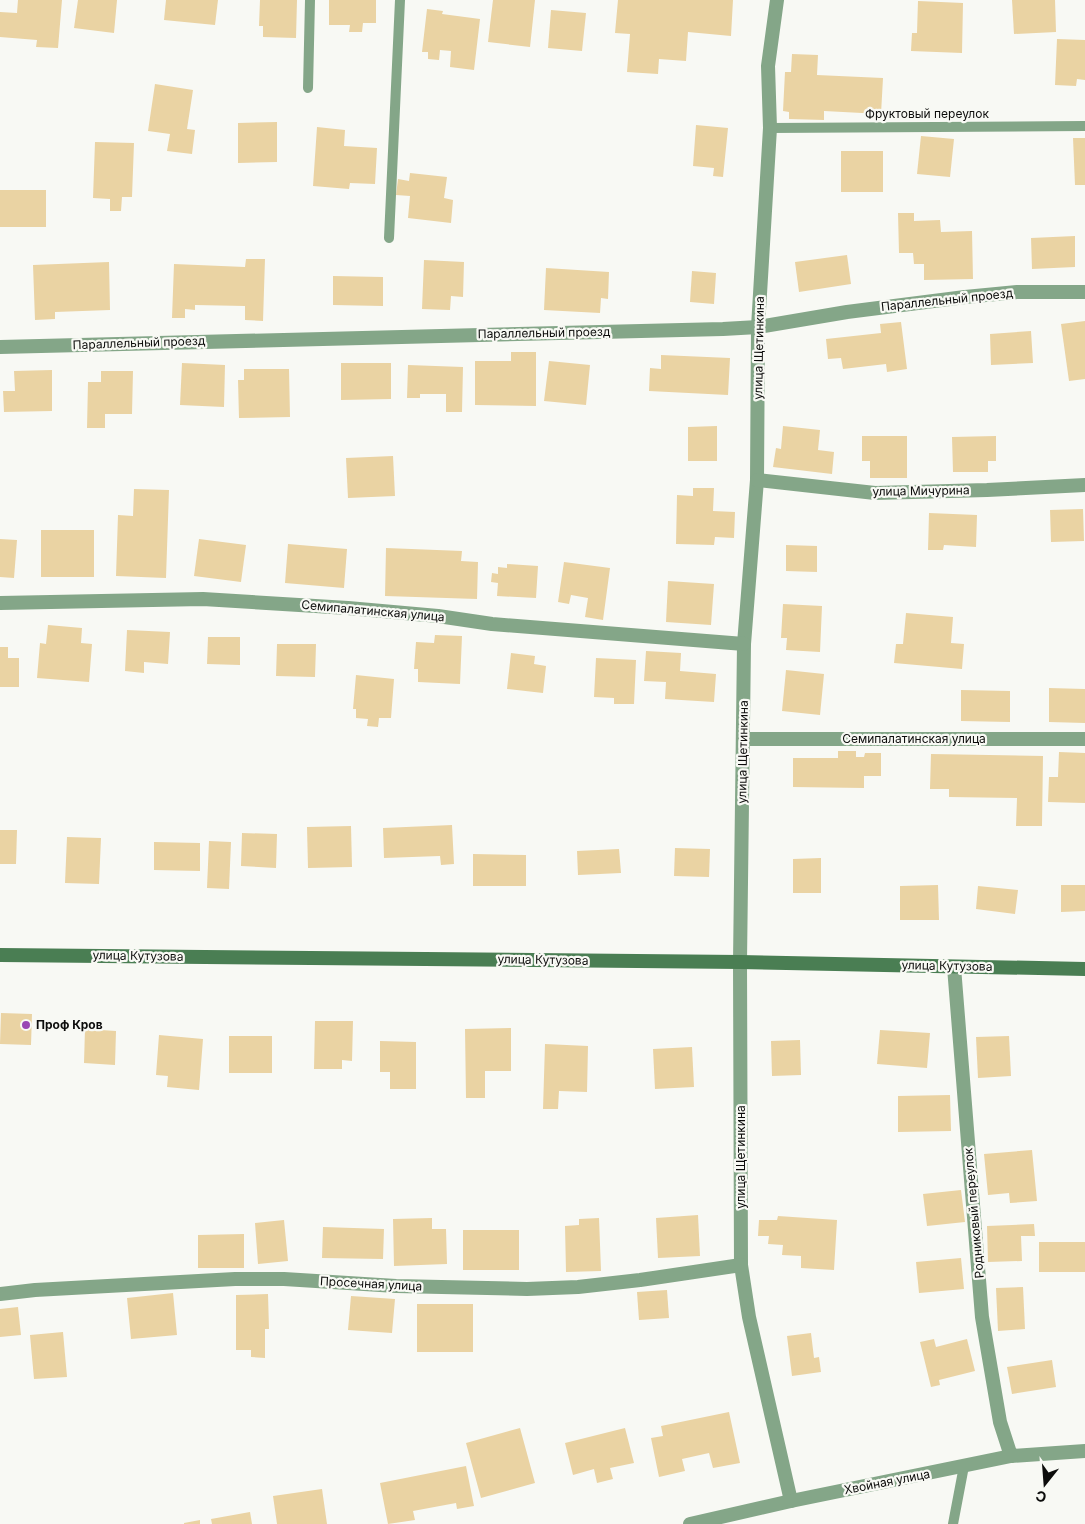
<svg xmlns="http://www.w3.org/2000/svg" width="1085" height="1524" viewBox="0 0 1085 1524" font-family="Inter,sans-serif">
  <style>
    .building { fill: #ead3a3 }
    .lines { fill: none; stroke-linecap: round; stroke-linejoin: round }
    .service { stroke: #84a688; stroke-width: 10 }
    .minor { stroke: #84a688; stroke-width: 14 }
    .secondary { stroke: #4a7e53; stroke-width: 14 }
    .poi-dot { fill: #9a46b4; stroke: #f8f9f4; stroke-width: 2 }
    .labels { text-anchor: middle; stroke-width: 4.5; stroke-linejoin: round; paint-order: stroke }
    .street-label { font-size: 12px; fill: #0c0c0b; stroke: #f8f9f4 }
    .poi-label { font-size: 12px; font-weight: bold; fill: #0c0c0b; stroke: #f8f9f4; text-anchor: start }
  </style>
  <rect width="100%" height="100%" fill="#f8f9f4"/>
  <g class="building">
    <polygon points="18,0 62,0 58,48 36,47 37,40 0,37 0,12 17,13"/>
    <polygon points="78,0 117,0 114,33 74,28"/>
    <polygon points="166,0 218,0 215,25 164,20"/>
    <polygon points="260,0 297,0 296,38 263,37 263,26 259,26"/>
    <polygon points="329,0 376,0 376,23 363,23 362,32 349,32 350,25 329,25"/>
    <polygon points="493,0 535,0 530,47 488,42"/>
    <polygon points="618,0 733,0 731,36 688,32 686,61 659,59 658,74 627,72 630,34 615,33"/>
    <polygon points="1012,0 1055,0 1056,32 1014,34"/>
    <polygon points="918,1 963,3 962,53 911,51 912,33 917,33"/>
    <polygon points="427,9 443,11 442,14 480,19 474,70 450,67 451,51 440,50 439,60 428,59 428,52 422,52"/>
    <polygon points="551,10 586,13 582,51 548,48"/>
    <polygon points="1057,39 1085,40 1085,80 1077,79 1076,86 1055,85"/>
    <polygon points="792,54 818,55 817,75 883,78 881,114 824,111 824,120 789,119 789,112 783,111 785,72 791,72"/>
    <polygon points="155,84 193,90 187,129 195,130 192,154 167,151 170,134 148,131"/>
    <polygon points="277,122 277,162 238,163 238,123"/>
    <polygon points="696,125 728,128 723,177 713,176 714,168 693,166"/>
    <polygon points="317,127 345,130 344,146 377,148 375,184 350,183 349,189 313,186"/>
    <polygon points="921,136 954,139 950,177 917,174"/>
    <polygon points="1073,138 1085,138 1085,185 1075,185"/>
    <polygon points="95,142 134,143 132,197 122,197 121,211 110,211 110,199 93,198"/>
    <rect x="841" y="151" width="42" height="41"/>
    <polygon points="410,173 447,177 444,198 453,200 451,223 408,218 410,196 396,195 398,179 409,181"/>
    <rect x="0" y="190" width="46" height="37"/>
    <polygon points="898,213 914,213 914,221 940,220 941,232 972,231 973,279 924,280 924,264 914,264 913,253 899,253"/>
    <polygon points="1075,236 1075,267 1032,269 1031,238"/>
    <polygon points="847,255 851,284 799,292 795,262"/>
    <polygon points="246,259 265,259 263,321 245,320 245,306 195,305 195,310 185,309 185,318 172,318 174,264 245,267"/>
    <polygon points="424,260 464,262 463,297 451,296 450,310 422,309"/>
    <polygon points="109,262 110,310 55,312 55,319 35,320 33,265"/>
    <polygon points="546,268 609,272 608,299 601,298 600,313 544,310"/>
    <polygon points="692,271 716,273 714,304 690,302"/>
    <polygon points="333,276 383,277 383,306 333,305"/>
    <polygon points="1085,321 1085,379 1069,381 1061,324"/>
    <polygon points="901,322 907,369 887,372 886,364 843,369 841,358 828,359 826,339 881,333 880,324"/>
    <polygon points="1031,331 1033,363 991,365 990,334"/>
    <polygon points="511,352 536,352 536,406 475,405 475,361 511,361"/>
    <polygon points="661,355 730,358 728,395 649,391 650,368 661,369"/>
    <polygon points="549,361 590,365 586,405 544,401"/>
    <polygon points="182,363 225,365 224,407 180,405"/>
    <polygon points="341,363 391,363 391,399 341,400"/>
    <polygon points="408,365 463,367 462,412 446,412 446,394 420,394 420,398 407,398"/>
    <polygon points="244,369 289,369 290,417 239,418 238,380 244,380"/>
    <polygon points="52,370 52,411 4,412 3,391 15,391 14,371"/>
    <polygon points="101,371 133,371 132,414 105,414 105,428 87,428 88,382 101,382"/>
    <polygon points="717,426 717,461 688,461 688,427"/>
    <polygon points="783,426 820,430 818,450 834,452 832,474 773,467 776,448 781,449"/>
    <polygon points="862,436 907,436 907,478 870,478 870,461 862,461"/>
    <polygon points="996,436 996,461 988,461 988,472 953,472 952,437"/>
    <polygon points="393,456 395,496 348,498 346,458"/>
    <polygon points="693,488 714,488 713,511 735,512 734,538 715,537 714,545 676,544 677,495 693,496"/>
    <polygon points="134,489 169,490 166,578 116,576 118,515 133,516"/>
    <polygon points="1083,509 1084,541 1051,542 1050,510"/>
    <polygon points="929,513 977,515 976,547 944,545 943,550 928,550"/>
    <rect x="41" y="530" width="53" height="47"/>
    <polygon points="0,539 17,540 14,578 0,577"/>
    <polygon points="199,539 246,545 241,582 194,576"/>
    <polygon points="288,544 347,549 344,588 285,583"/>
    <polygon points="786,545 817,546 817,572 786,571"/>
    <polygon points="386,548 462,551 461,561 478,562 477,599 385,596"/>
    <polygon points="564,562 610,568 603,620 585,617 588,598 571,595 569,604 558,602"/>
    <polygon points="507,564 538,566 536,598 497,596 498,583 491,582 492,573 498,574 498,567 507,568"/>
    <polygon points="668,581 714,584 711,625 666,622"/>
    <polygon points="783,604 822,606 820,652 786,650 787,638 781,638"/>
    <polygon points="906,613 953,617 951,643 964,644 962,669 894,663 896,644 903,644"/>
    <polygon points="48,625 82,628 81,643 92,644 89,682 37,678 40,643 46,644"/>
    <polygon points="127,630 170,632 168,664 144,662 144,673 125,671"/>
    <polygon points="435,635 462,636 460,684 418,682 418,669 414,669 416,642 434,643"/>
    <polygon points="208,637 240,637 240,665 207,664"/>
    <polygon points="277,644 316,644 315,677 276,676"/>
    <polygon points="0,647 8,647 8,658 19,658 19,687 0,687"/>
    <polygon points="646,651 681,653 680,671 716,674 714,702 665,699 666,682 644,681"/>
    <polygon points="511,653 535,656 534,664 546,666 543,693 507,689"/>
    <polygon points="596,658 636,660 634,704 614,704 614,698 594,697"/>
    <polygon points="786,670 824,674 820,715 782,711"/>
    <polygon points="356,675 394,679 391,718 379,718 378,727 367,726 368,719 356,718 356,709 353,709"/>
    <polygon points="1049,688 1085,689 1085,723 1049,722"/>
    <polygon points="961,690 1010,691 1010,722 961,721"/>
    <polygon points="838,751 856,751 856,757 864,757 865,753 881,753 881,776 864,776 864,788 793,787 793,758 838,758"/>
    <polygon points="1059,752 1085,753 1085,803 1048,802 1049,777 1058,777"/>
    <polygon points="931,754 1043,756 1042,826 1016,826 1017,798 949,797 949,789 930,789"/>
    <polygon points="452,825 454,864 441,865 440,856 384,858 383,828"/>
    <polygon points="351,826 352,867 308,868 307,827"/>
    <polygon points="0,830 17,830 16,864 0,864"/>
    <polygon points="242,833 277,834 276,868 241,866"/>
    <polygon points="67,837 101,838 99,884 65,883"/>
    <polygon points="209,841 231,842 229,889 207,888"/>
    <polygon points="154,842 200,843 200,871 154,870"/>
    <polygon points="675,848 710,849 709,877 674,876"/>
    <polygon points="619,849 621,873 578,875 577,851"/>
    <polygon points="473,854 526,855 526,886 473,886"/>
    <polygon points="821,858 821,893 793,893 793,859"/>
    <polygon points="938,885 939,920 900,920 900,886"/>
    <polygon points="1061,885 1085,885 1085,911 1061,912"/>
    <polygon points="978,886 1018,890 1015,914 976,909"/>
    <polygon points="1,1013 32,1014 31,1045 0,1044"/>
    <polygon points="315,1021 353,1021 352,1061 342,1060 342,1069 314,1069"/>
    <polygon points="511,1028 511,1071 485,1071 485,1098 466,1098 465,1029"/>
    <polygon points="85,1029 116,1031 115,1065 84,1063"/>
    <polygon points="880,1030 930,1033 927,1068 877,1064"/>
    <polygon points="159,1035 203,1039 199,1090 167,1087 168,1076 156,1075"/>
    <rect x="229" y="1036" width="43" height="37"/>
    <polygon points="1009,1036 1011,1076 978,1078 976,1037"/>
    <polygon points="800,1040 801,1075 772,1076 771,1041"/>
    <polygon points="380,1041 416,1042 416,1089 390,1089 390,1072 380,1072"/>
    <polygon points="545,1044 588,1046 587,1092 559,1091 558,1109 543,1109"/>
    <polygon points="692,1047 694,1087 655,1089 653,1049"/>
    <polygon points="950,1095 951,1131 898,1132 898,1096"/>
    <polygon points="1032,1150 1037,1201 1010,1203 1009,1193 988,1195 984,1154"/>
    <polygon points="961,1190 965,1222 927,1226 923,1194"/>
    <polygon points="698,1215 700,1256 658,1258 656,1218"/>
    <polygon points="778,1216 837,1220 834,1270 801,1268 801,1256 782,1255 783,1245 768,1244 769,1236 758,1236 759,1220 777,1220"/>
    <polygon points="432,1218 432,1229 446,1229 447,1264 394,1266 393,1219"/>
    <polygon points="599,1218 601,1271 566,1272 565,1226 579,1225 579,1219"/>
    <polygon points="284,1220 288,1261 258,1264 255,1223"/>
    <polygon points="1034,1224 1035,1236 1021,1236 1022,1261 988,1262 987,1226"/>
    <polygon points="323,1227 384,1229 383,1259 322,1258"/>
    <rect x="463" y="1230" width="56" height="40"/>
    <polygon points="244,1234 244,1268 198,1268 198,1235"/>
    <rect x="1039" y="1242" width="46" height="30"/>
    <polygon points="961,1258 964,1289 919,1293 916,1262"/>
    <polygon points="1023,1287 1025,1329 998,1331 996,1288"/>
    <polygon points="667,1290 669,1318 639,1320 637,1292"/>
    <polygon points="173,1293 177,1335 131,1339 127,1298"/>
    <polygon points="268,1294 269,1329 265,1329 265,1358 251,1357 251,1350 236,1350 236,1295"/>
    <polygon points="351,1296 395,1299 392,1333 348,1330"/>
    <rect x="417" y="1304" width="56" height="48"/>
    <polygon points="18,1307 21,1335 0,1337 0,1309"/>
    <polygon points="63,1332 67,1377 34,1379 30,1335"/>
    <polygon points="811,1333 814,1358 819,1357 821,1372 792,1376 787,1336"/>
    <polygon points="934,1339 936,1347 967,1339 975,1371 939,1380 940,1385 931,1387 920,1342"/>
    <polygon points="1052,1360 1056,1387 1012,1394 1007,1367"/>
    <polygon points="729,1412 740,1463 713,1468 709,1453 682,1459 685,1471 659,1477 651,1438 663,1436 661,1426"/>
    <polygon points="520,1428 535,1483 481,1498 466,1443"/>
    <polygon points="625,1428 634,1463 610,1468 613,1479 597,1483 594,1469 573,1475 565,1443"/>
    <polygon points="466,1466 474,1506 457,1509 456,1503 413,1511 415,1520 388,1524 380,1483"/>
    <polygon points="322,1489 327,1524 277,1524 273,1496"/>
    <polygon points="250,1512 252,1524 212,1524 211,1519"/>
    <polygon points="200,1520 200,1524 184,1524 184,1523"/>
  </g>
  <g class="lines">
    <g class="service">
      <polyline points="308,88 310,0"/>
      <polyline points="770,128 1085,126"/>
      <polyline points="389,238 400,0"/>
      <polyline points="953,1524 964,1466"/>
    </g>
    <g class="minor">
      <polyline points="777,0 768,66 770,128 758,327 757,480 744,644 740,962 741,1265 749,1317 791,1501"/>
      <polyline points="0,347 723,329 758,327 847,312 965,297 1017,292 1085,292"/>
      <polyline points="757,480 875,493 987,490 1085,485"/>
      <polyline points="0,603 203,599 348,608 438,616 492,624 744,644"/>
      <polyline points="743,739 1085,739"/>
      <polyline points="954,967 982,1317 1000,1422 1011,1456"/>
      <polyline points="0,1294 35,1290 235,1279 284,1279 396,1286 527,1289 578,1287 640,1280 741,1265"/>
      <polyline points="690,1524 791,1501 1011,1456 1085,1451"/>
    </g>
    <polyline class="secondary" points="0,955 740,962 1085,969"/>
  </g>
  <circle class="poi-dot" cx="26" cy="1025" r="5"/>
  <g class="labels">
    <g class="street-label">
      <text x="927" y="118">Фруктовый переулок</text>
      <text transform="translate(947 300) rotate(-6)" y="4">Параллельный проезд</text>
      <text transform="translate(544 333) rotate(-1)" y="4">Параллельный проезд</text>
      <text transform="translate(139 343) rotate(-2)" y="4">Параллельный проезд</text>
      <text transform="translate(759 348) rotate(-89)" y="4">улица Щетинкина</text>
      <text transform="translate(921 491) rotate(-1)" y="4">улица Мичурина</text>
      <text transform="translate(373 611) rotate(5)" y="4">Семипалатинская улица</text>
      <text x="914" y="743">Семипалатинская улица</text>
      <text transform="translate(743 752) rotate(-89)" y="4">улица Щетинкина</text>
      <text transform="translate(138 956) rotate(1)" y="4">улица Кутузова</text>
      <text transform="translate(543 960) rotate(1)" y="4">улица Кутузова</text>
      <text transform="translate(947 966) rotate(1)" y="4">улица Кутузова</text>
      <text transform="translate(741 1157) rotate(-90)" y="4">улица Щетинкина</text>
      <text transform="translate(974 1213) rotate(-95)" y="4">Родниковый переулок</text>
      <text transform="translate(371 1284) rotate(3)" y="4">Просечная улица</text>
      <text transform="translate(887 1482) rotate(-11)" y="4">Хвойная улица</text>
    </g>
    <g class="poi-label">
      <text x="36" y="1029">Проф Кров</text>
    </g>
  </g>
  <g transform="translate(1045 1484) rotate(197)" stroke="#f8f9f4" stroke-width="4" paint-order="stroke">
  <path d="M0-4L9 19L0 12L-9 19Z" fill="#0c0c0b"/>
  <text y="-8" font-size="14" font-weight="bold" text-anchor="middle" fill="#0c0c0b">С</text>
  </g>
</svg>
